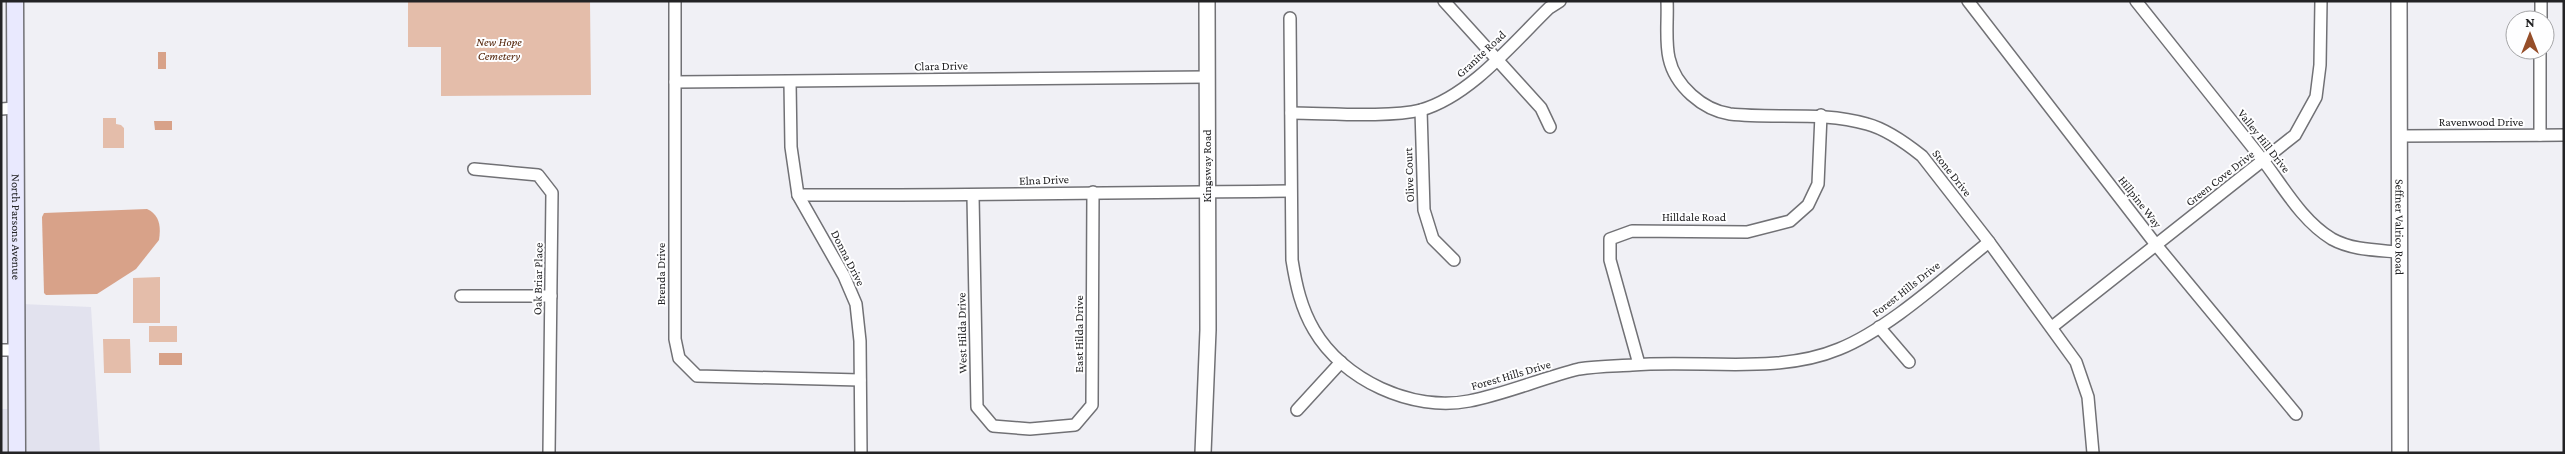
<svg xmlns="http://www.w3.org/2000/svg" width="2565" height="454" viewBox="0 0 2565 454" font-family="'Crimson Pro',serif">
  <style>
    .built { fill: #e2e2ee }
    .green { fill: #e4bdaa }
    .water { fill: #d8a289 }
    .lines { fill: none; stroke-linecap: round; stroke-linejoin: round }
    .minor-casing { stroke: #717175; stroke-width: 14 }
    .tertiary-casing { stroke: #717175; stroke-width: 18 }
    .secondary-casing { stroke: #717175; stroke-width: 19 }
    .minor { stroke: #fff; stroke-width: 11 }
    .tertiary { stroke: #fff; stroke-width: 15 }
    .secondary { stroke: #e9e9fe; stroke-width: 16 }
    .labels { text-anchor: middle; stroke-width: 4; stroke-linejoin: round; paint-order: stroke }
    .park-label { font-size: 12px; font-style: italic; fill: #4d1d01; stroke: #fefeff }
    .street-label { font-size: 12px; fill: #232325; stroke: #fefeff }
  </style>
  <rect width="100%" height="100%" fill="#f0f0f5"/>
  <g class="built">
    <polygon points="22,304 91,307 100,453 23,453"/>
    <rect x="1" y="409" width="11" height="44"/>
  </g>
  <g class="green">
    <polygon points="408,1 590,1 591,95 441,96 441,47 408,47"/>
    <polygon points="103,118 116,118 116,124 121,125 124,128 124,148 103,148"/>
    <polygon points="160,277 160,323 133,323 133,278"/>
    <rect x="149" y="326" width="28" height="16"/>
    <polygon points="103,339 130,339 131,373 104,373"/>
  </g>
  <g class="water">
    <rect x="158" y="52" width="8" height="17"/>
    <polygon points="154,121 172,121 172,130 155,130"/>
    <path d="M147,209c13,6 14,18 12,31l-23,29 -39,25 -51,1 -2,-2 -2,-76 2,-4z"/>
    <rect x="159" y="353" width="23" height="12"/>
  </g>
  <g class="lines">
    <g class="minor-casing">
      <g id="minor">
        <polyline points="675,1 675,339 679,358 697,376 860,380"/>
        <polyline points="1444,1 1541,108 1550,127"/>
        <path d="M1667,1c1,18 -2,40 2,57 6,28 34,52 61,56 46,5 92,-3 137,10 19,5 40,20 55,32l67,86 87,120 12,35 5,56"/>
        <polyline points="1968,1 2157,246 2296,414"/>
        <path d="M2136,1c42,53 84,105 126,158 21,27 39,61 70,80 20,11 44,11 66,13"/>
        <path d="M1290,18l2,242c4,25 9,48 22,70 29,50 98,82 155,71 37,-7 73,-23 110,-32 17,-3 36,-3 53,-4 67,-6 145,10 207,-16 50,-20 107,-73 150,-107"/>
        <polyline points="2541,20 2541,1"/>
        <polyline points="675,82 1207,77"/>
        <polyline points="790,82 791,147 798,195 844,276 856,304 860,341 861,453"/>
        <polyline points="1,109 15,108"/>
        <polyline points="1421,110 1424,210 1433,239 1454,260"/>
        <path d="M1291,113c35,0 97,5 130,-3 49,-14 92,-67 128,-102l11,-7"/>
        <polyline points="2540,135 2540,50"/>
        <polyline points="2399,136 2564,135"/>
        <polyline points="474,169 538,175 552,193 549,453"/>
        <path d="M798,195c164,1 328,-3 492,-4"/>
        <polyline points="973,196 977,407 993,426 1030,429 1075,425 1092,405 1093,192"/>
        <polyline points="461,296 551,296"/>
        <polyline points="1879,327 1909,362"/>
        <polyline points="2052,327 2295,135 2316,97 2320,65 2321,1"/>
        <polyline points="1,350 17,350"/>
        <polyline points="1639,364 1610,260 1610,239 1632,231 1747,232 1790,221 1808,205 1818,184 1821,115"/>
        <polyline points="1297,410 1341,362"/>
      </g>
    </g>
    <g class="tertiary-casing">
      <g id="tertiary">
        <path id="s1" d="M2399,1l1,452"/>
        <polyline points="1203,453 1208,330 1207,1"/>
      </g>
    </g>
    <g class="secondary-casing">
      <g id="secondary">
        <path id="s2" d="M15,1l2,452"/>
      </g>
    </g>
    <use href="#minor" class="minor"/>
    <use href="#tertiary" class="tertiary"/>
    <use href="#secondary" class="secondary"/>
  </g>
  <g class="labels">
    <g class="park-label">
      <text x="499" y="46">New Hope<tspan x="499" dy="14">Cemetery</tspan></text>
    </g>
    <g class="street-label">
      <text transform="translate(1481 54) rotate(-43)" y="4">Granite Road</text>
      <text transform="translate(941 66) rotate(-1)" y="4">Clara Drive</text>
      <text x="2481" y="126">Ravenwood Drive</text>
      <text transform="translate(2264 141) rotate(52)" y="4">Valley Hill Drive</text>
      <text transform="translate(1207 166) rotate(-90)" y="4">Kingsway Road</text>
      <text transform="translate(1952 173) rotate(52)" y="4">Stone Drive</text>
      <text transform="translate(1409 175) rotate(-92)" y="4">Olive Court</text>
      <text transform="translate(2220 178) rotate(-38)" y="4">Green Cove Drive</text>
      <text transform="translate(1044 180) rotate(-2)" y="4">Elna Drive</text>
      <text transform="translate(2140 202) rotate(52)" y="4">Hillpine Way</text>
      <text x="1694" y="221">Hilldale Road</text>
      <text dy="4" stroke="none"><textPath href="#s2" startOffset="226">North Parsons Avenue</textPath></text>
      <text dy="4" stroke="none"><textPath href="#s1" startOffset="226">Seffner Valrico Road</textPath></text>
      <text transform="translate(848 258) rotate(63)" y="4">Donna Drive</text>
      <text transform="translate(661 274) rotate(-90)" y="4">Brenda Drive</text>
      <text transform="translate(538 279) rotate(-89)" y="4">Oak Briar Place</text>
      <text transform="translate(1906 289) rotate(-38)" y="4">Forest Hills Drive</text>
      <text transform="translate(962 333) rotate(-91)" y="4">West Hilda Drive</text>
      <text transform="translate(1079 334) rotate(-90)" y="4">East Hilda Drive</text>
      <text transform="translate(1511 375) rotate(-16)" y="4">Forest Hills Drive</text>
    </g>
  </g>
  <rect width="2565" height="454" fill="none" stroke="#232325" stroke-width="5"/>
  <g transform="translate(2530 35)"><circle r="24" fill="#fefeff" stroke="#a6a6a8"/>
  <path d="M0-4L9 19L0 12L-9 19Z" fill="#954d29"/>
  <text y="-8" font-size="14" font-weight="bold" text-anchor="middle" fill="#232325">N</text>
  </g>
</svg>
